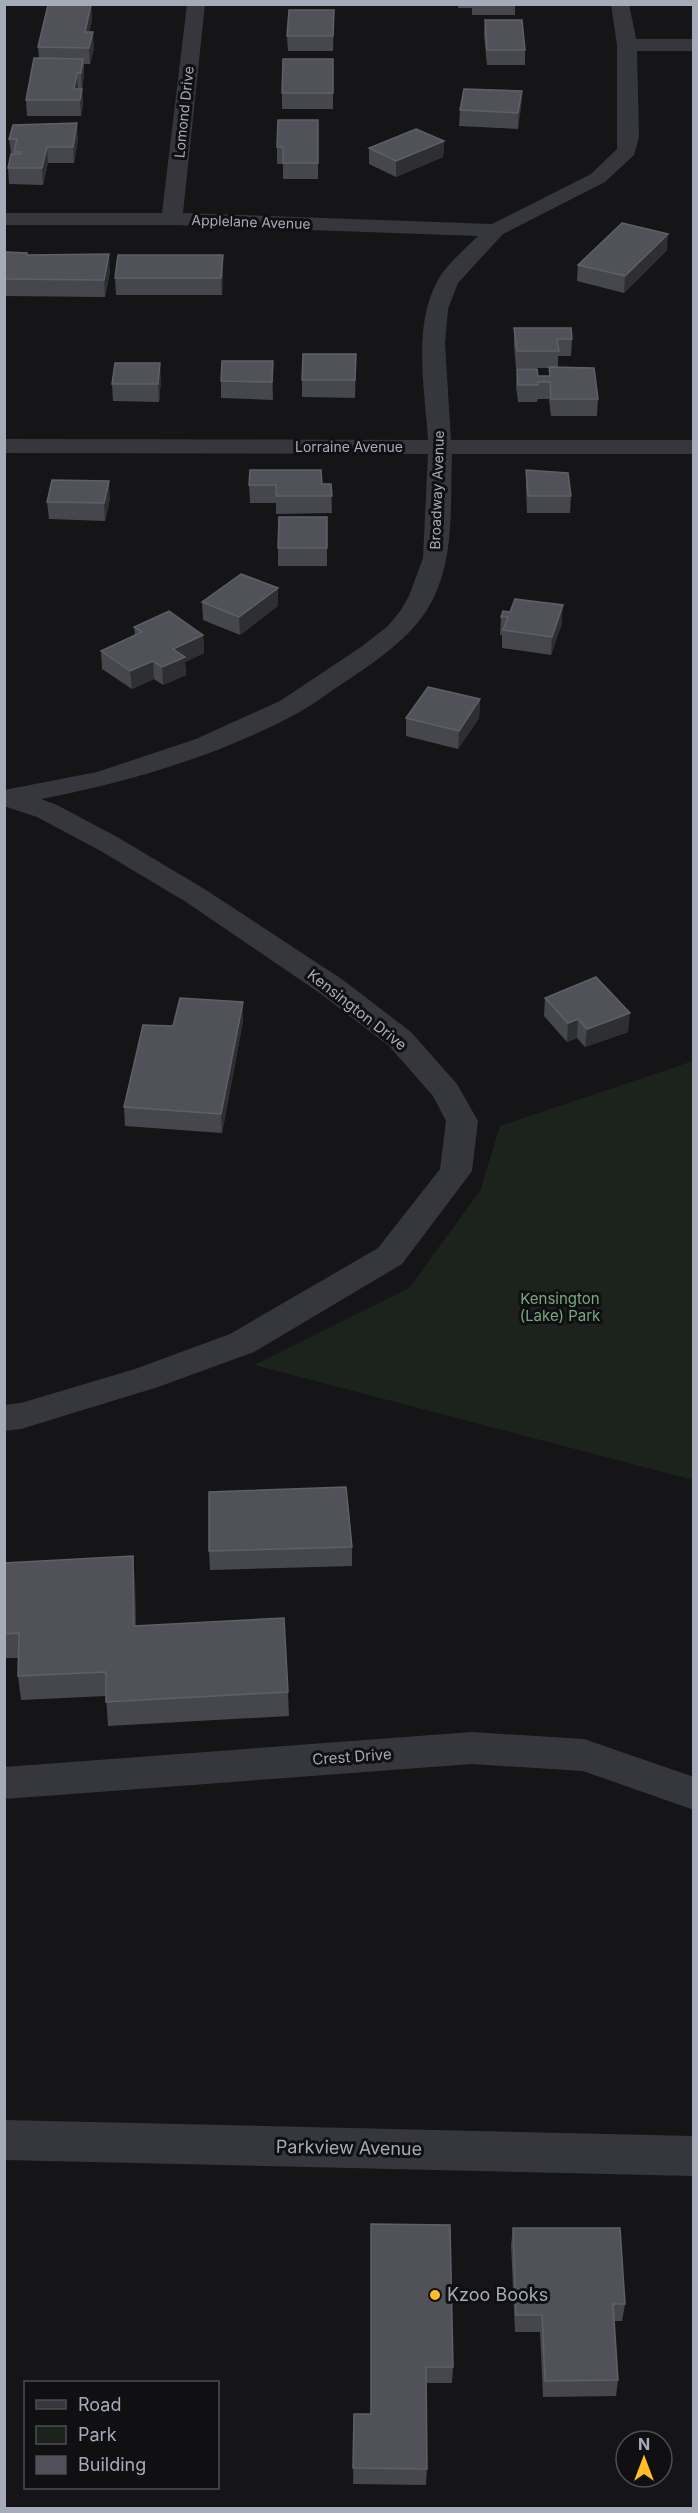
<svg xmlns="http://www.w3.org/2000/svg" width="698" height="2513" viewBox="0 0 698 2513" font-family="Inter,sans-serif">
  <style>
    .green { fill: #1b231c }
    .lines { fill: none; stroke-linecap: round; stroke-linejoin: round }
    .minor { fill: #36373d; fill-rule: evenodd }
    .wall { fill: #46474d }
    .shaded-wall { fill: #2e2f33 }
    .building { fill: #515259; stroke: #5e6068; stroke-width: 1.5 }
    .poi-dot { fill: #ffbd26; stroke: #101013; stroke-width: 2 }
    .labels { text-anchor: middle; stroke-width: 6; stroke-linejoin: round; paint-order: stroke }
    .far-street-label { font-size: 14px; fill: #a6abb9; stroke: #101013 }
    .street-label { font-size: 15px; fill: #a6abb9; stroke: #101013 }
    .park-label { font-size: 15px; fill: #7ba67f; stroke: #101013 }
    .near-street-label { font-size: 18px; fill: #a6abb9; stroke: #101013 }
    .near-poi-label { font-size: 18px; fill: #a6abb9; stroke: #101013; text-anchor: start }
  </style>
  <rect width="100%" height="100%" fill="#151518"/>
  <polygon class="green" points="693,1061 693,1480 254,1365 409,1288 480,1191 500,1126"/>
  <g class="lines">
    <g class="minor">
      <path d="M187,4h18l-22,209 309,11 99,-50 26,-25v-104l-6,-41h18l7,35h58v12h-57l2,86 -5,18 -29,27 -102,52 -45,49 -10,26 -3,35 6,96h243v14h-242c-2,47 3,99 -18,143 -17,36 -51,59 -83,81 -18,11 -35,25 -53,35 -80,43 -169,69 -257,86l16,6 62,33 87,52 137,90 68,52 46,52 21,37 -6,50 -70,93 -148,88 -96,35 -137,42 -17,2v-26l17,-2 114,-34 95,-35 148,-86 62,-79 6,-48 -13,-25 -44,-50 -68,-52 -135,-92 -87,-52 -62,-33 -33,-11v-16l93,-18 99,-33 84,-38 81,-54 27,-21 13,-16 8,-14 14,-38 5,-104 -424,-1v-14l424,1c-3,-51 -16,-114 10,-160 9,-16 27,-31 40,-44l-306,-11h-168v-12h158z"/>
      <polygon points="472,1732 584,1739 694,1777 694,1810 583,1771 472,1764 4,1799 4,1767"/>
      <polygon points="4,2120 694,2136 694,2176 4,2160"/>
    </g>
  </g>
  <g class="wall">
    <rect x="292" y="4" width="44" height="1"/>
    <polygon points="458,4 515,4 515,15 472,15 472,8 458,8"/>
    <polygon points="91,5 92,21 89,32 94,48 90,64 84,64 84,74 82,89 83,105 81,116 27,116 26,100 39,58 38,47"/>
    <polygon points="334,10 333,51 288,51 287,36"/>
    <polygon points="485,20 525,50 525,65 487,65 484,35"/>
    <polygon points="333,59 333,109 282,109 282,93"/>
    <polygon points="522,91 521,107 518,129 459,126 460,110"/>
    <polygon points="318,120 318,179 283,179 283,164 277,164 277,147"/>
    <polygon points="9,139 78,139 74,163 48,163 43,185 9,184 8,168 11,154"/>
    <polygon points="444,141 443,157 396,177 369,164 369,148"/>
    <polygon points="667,250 624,293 577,281 578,265"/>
    <polygon points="27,255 110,271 105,297 4,296 4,257"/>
    <polygon points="223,255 223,272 222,295 116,295 115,278"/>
    <polygon points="514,328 572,339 571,356 558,356 558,367 598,399 597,416 551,416 549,399 538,399 537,402 518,402 516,386 517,369 538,376 549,376 549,368 516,368 514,345"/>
    <polygon points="356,354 355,398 302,397 302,380"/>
    <polygon points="273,378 273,400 221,398 221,381"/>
    <polygon points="161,380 159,402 113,401 112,384"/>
    <polygon points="526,470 571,496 570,513 527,513 526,487"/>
    <polygon points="331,484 332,513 276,514 276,503 250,503 249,485"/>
    <polygon points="110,498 105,521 49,519 47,502"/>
    <polygon points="327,517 327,566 278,566 278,548"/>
    <polygon points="202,602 278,606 240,635 203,620"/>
    <polygon points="501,617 562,623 551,655 502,648 502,635 500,635"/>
    <polygon points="134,627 203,635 204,653 185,662 186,675 163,685 154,679 132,689 102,669 101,651 135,635"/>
    <polygon points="480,699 479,718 458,749 406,736 406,718"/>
    <polygon points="545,998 628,1032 585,1047 577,1038 567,1042 544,1016"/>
    <polygon points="243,1021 222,1133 125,1126 124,1107 173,1026"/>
    <polygon points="352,1547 352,1566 210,1570 209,1551"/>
    <polygon points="4,1563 135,1581 136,1625 288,1692 289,1716 108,1726 106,1696 21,1700 18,1676 19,1658 4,1658"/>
    <polygon points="371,2224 453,2367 452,2383 426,2383 427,2469 426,2485 353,2484 354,2414 371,2414"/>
    <polygon points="513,2228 625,2304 622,2321 614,2321 618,2380 616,2396 543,2397 540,2332 515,2332 511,2245"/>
  </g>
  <g class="shaded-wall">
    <polygon points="91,5 92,21 86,48 85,32"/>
    <polygon points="93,32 94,48 90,64 89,48"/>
    <polygon points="83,59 84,74 82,89 81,73"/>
    <polygon points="77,73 78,89 74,89"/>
    <polygon points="82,89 83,105 81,116 80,100"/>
    <polygon points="522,91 521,107 518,129 518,113"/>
    <polygon points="77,123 78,139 74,163 73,147"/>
    <polygon points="444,141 443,157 396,177 396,161"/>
    <polygon points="47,147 48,163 43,185 42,168"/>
    <polygon points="668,234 667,250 624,293 625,276"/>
    <polygon points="109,254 110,271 105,297 104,280"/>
    <polygon points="223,255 223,272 222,295 221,278"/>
    <polygon points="273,361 273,400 272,382"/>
    <polygon points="160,363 161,380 159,402 158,384"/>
    <polygon points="109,481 110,498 105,521 104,503"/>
    <polygon points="278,588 278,606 240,635 239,617"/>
    <polygon points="563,605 562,623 551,655 552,637"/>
    <polygon points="203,635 204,653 185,662 186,675 163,685 162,667 173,649"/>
    <polygon points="153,661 154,679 132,689 130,671"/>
    <polygon points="480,699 479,718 458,749 459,731"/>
    <polygon points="243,1002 243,1021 222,1133 221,1114"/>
    <polygon points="630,1013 628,1032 585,1047 587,1029"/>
    <polygon points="578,1019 577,1038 567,1042 568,1023"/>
    <polygon points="133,1556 135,1581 136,1650 134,1626"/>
  </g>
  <g class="building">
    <polygon points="48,5 91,5 85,32 93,32 89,48 38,47"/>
    <polygon points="289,10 334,10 333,36 287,36"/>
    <polygon points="485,20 522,20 525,50 487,50"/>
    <polygon points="34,58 83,59 81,73 77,73 74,89 82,89 80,100 26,100"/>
    <polygon points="283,59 333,59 333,93 282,93"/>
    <polygon points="464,89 522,91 518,113 460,110"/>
    <polygon points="278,120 318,120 318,163 283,163 283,147 277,147"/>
    <polygon points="77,123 73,147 47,147 42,168 8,168 11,154 21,154 21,152 14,152 17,139 9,139 13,125"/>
    <polygon points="416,129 444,141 396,161 369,148"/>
    <polygon points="622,223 668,234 625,276 578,265"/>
    <polygon points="6,252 27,253 27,255 109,254 104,280 4,279 4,257"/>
    <polygon points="118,255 223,255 221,278 115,278"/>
    <polygon points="514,328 571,328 572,339 557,339 559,351 517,351"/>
    <polygon points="303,354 356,354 355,380 302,380"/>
    <polygon points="222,361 273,361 272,382 221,381"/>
    <polygon points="115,363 160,363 158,384 112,384"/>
    <polygon points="549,367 594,368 598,399 551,399 550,382 538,382 538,385 518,385 517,369 537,369 538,376 550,376"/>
    <polygon points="250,470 321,470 322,484 331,484 332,496 276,496 276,485 249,485"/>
    <polygon points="526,470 568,473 571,496 528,496"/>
    <polygon points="52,480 109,481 104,503 47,502"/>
    <polygon points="279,517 327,517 327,548 278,548"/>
    <polygon points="241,574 278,588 239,617 202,602"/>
    <polygon points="515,599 563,605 552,637 503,630 508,617 501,617 503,611 510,612"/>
    <polygon points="169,611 203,635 173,649 185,657 162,667 153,661 130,671 101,651 142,632 134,627"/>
    <polygon points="428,687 480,699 459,731 406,718"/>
    <polygon points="596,977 630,1013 587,1029 578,1019 568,1023 545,998"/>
    <polygon points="180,998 243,1002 221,1114 124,1107 143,1025 173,1026"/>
    <polygon points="346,1487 352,1547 209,1551 209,1492"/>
    <polygon points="133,1556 134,1626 284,1618 288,1692 106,1702 106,1672 18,1676 19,1633 4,1634 4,1563"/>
    <polygon points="371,2224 450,2225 453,2367 426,2367 427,2469 353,2468 354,2414 371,2414"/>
    <polygon points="513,2228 620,2228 625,2304 613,2304 618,2380 545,2381 542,2315 516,2315"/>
  </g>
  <circle class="poi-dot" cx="435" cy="2295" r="6"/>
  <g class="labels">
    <g class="far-street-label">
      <text transform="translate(184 112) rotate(-84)" y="5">Lomond Drive</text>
      <text transform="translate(251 222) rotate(2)" y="5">Applelane Avenue</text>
      <text x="349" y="452">Lorraine Avenue</text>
      <text transform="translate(437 490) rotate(-88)" y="5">Broadway Avenue</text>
    </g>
    <g class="street-label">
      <text transform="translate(357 1010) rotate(38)" y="5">Kensington Drive</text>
      <text transform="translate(352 1757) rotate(-4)" y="5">Crest Drive</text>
    </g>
    <g class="park-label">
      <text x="560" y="1304">Kensington<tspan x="560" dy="17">(Lake) Park</tspan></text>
    </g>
    <g class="near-street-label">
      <text transform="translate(349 2148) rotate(1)" y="6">Parkview Avenue</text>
    </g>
    <g class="near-poi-label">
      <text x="447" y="2301">Kzoo Books</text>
    </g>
  </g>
  <rect width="698" height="2513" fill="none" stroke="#a6abb9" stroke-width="12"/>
  <rect x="24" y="2381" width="195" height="108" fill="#101013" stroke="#4c4e55" stroke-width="1.5"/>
  <rect x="36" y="2400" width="30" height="9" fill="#36373d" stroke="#4c4e55" stroke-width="1.5"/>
  <text x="78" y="2411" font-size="18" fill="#a6abb9">Road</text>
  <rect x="36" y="2426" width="30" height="18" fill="#1b231c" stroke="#4c4e55" stroke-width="1.5"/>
  <text x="78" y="2441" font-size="18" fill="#a6abb9">Park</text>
  <rect x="36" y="2456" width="30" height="18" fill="#515259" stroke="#4c4e55" stroke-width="1.5"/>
  <text x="78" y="2471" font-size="18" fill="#a6abb9">Building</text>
  <g transform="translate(644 2459)"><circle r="28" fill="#101013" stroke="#4c4e55" stroke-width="1.5"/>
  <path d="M0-4.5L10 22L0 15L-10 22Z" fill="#ffbd26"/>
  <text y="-9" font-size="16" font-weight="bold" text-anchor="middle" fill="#a6abb9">N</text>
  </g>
</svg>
